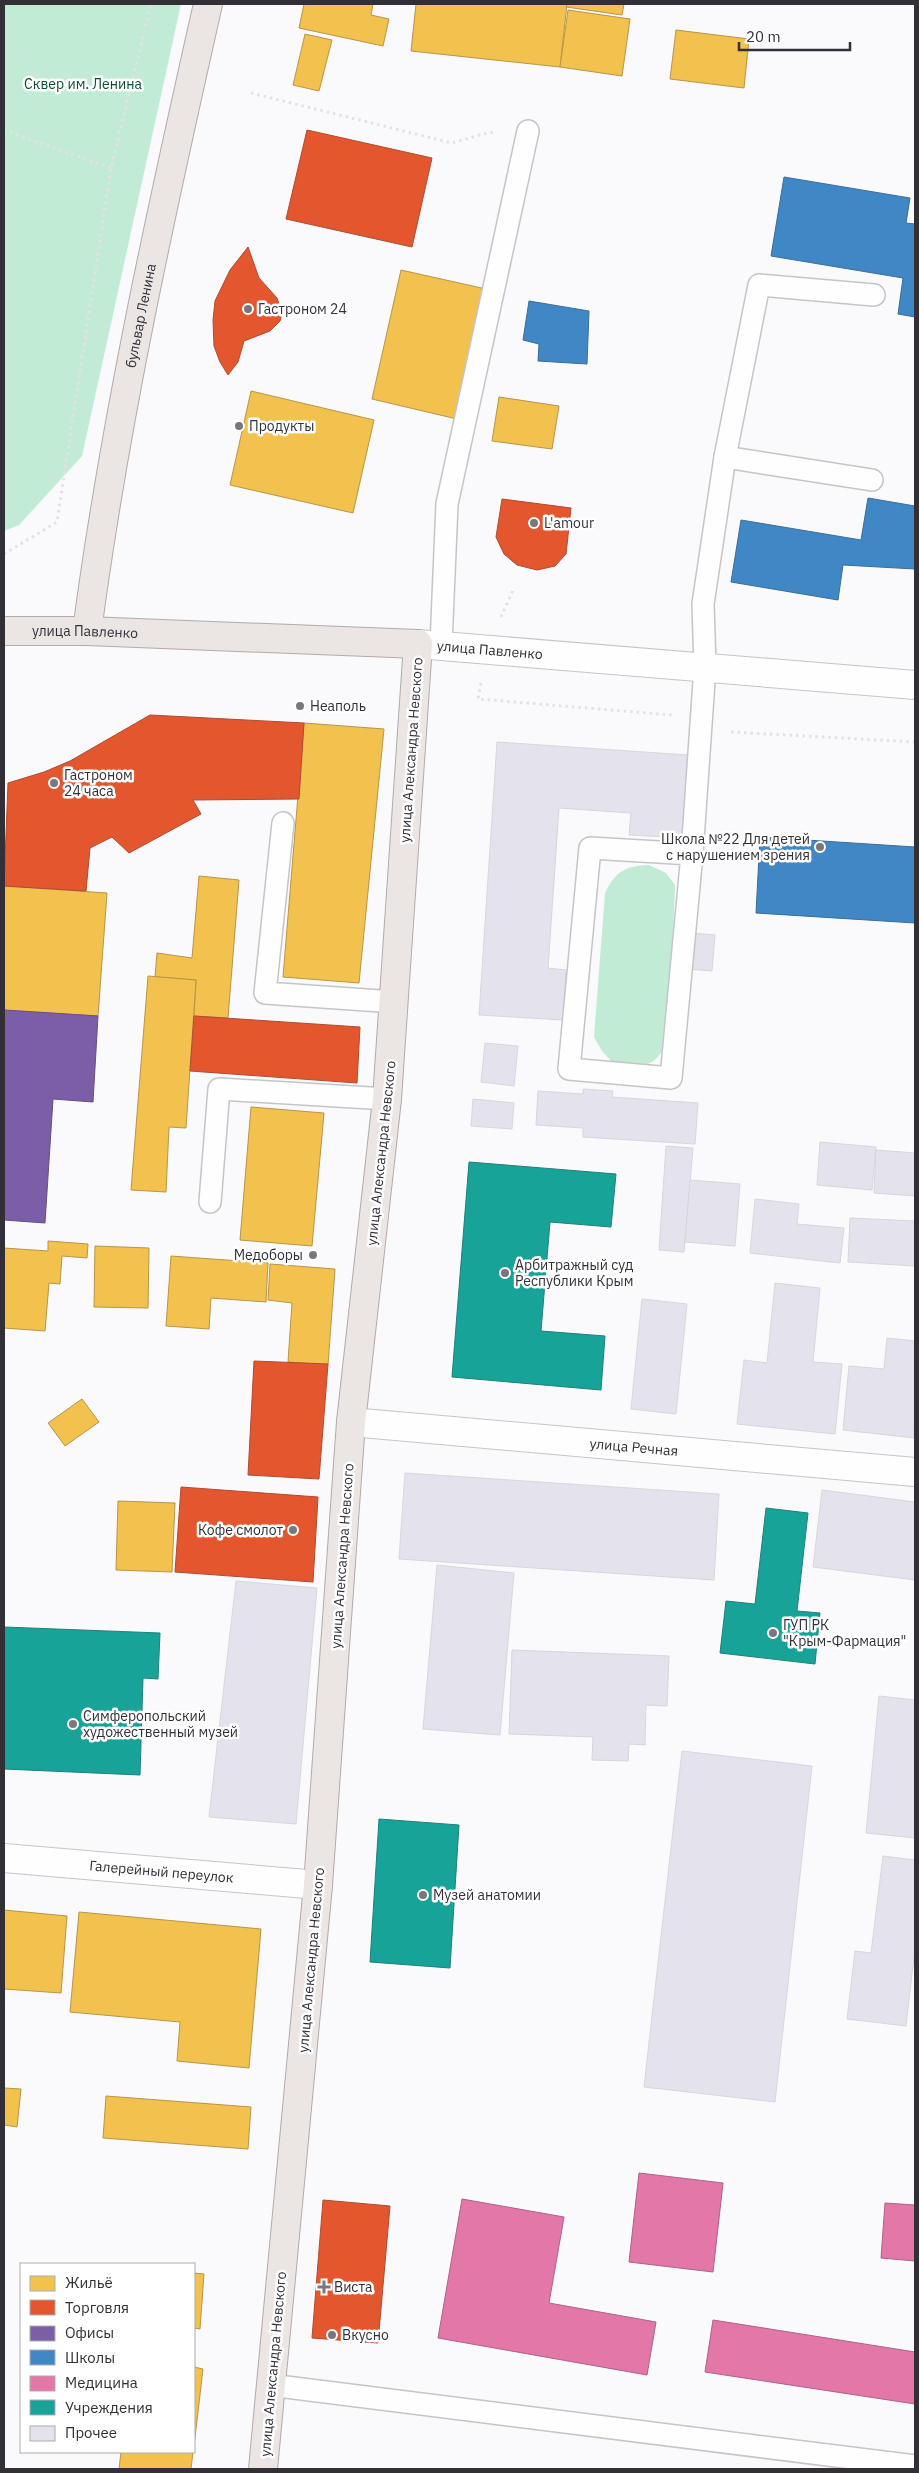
<svg xmlns="http://www.w3.org/2000/svg" width="919" height="2473" viewBox="0 0 919 2473" font-family="'IBM Plex Sans',sans-serif">
  <style>
    .green { fill: #c2ebd5 }
    .homes { fill: #f2c14e; stroke: #b99547 }
    .shops { fill: #e4572e; stroke: #af4b31 }
    .offices { fill: #7b5ea7; stroke: #655085 }
    .schools { fill: #3f88c5; stroke: #3b6d9a }
    .health { fill: #e377a8; stroke: #ae6186 }
    .public { fill: #17a398; stroke: #1f807b }
    .building { fill: #e4e3ed; stroke: #d7d6db }
    .lines { fill: none; stroke-linecap: round; stroke-linejoin: round }
    .service-casing { stroke: #c6c4c8; stroke-width: 24 }
    .minor-casing { stroke: #c6c4c8; stroke-width: 30 }
    .primary-casing { stroke: #b3aaa9; stroke-width: 30 }
    .path { stroke: #e3e2e3; stroke-width: 3; stroke-dasharray: 2.5 4; stroke-linecap: butt }
    .service { stroke: #fefefe; stroke-width: 21 }
    .minor { stroke: #fefefe; stroke-width: 28 }
    .primary { stroke: #ebe5e4; stroke-width: 28 }
    .poi-dot { fill: #79767c; stroke: #fff; stroke-width: 2 }
    .labels { text-anchor: middle; stroke-width: 5; stroke-linejoin: round; paint-order: stroke }
    .park-label { font-size: 14px; fill: #055032; stroke: #fff }
    .poi-label { font-size: 14px; fill: #332f37; stroke: #fff; text-anchor: start }
    .street-label { font-size: 14px; fill: #332f37; stroke: #fff }
  </style>
  <rect width="100%" height="100%" fill="#faf9fb"/>
  <g class="green">
    <polygon points="4,4 181,4 82,456 19,525 4,531"/>
    <path d="M649,865l17,8 9,12 -6,155c-17,31 -24,26 -56,23l-11,-12 -8,-14 11,-144c11,-22 20,-27 44,-28z"/>
  </g>
  <g class="homes">
    <polygon points="304,4 373,4 371,15 389,19 383,46 299,28"/>
    <polygon points="416,4 567,4 560,67 411,51"/>
    <polygon points="567,4 624,4 622,15 566,7"/>
    <polygon points="568,10 630,19 622,76 560,67"/>
    <polygon points="676,30 749,39 744,88 670,79"/>
    <polygon points="305,34 332,40 319,91 293,85"/>
    <polygon points="401,270 486,289 457,419 372,399"/>
    <polygon points="251,391 374,420 353,513 230,485"/>
    <polygon points="499,397 559,406 552,449 492,441"/>
    <polygon points="304,723 384,729 359,983 283,977"/>
    <polygon points="199,876 239,880 228,1018 194,1016 196,980 155,977 157,953 192,958"/>
    <polygon points="4,886 107,893 98,1016 4,1010"/>
    <polygon points="148,976 196,980 186,1128 169,1127 166,1192 131,1190"/>
    <polygon points="251,1107 324,1113 312,1246 240,1240"/>
    <polygon points="48,1241 88,1244 87,1258 62,1256 60,1284 49,1283 45,1331 4,1328 4,1248 48,1251"/>
    <polygon points="95,1246 149,1248 148,1308 94,1307"/>
    <polygon points="171,1256 268,1263 266,1302 211,1298 209,1329 166,1326"/>
    <polygon points="270,1264 335,1269 328,1365 288,1362 292,1303 268,1300"/>
    <polygon points="82,1399 99,1422 65,1446 48,1423"/>
    <polygon points="118,1501 175,1503 172,1572 116,1570"/>
    <polygon points="4,1910 67,1916 61,1993 4,1989"/>
    <polygon points="79,1912 261,1929 249,2068 177,2061 180,2022 70,2012"/>
    <polygon points="4,2088 21,2089 17,2127 4,2125"/>
    <polygon points="106,2096 251,2107 248,2149 103,2138"/>
    <polygon points="194,2273 204,2274 200,2329 194,2328"/>
    <polygon points="194,2367 203,2369 194,2446"/>
    <polygon points="121,2452 193,2452 191,2469 119,2469"/>
  </g>
  <g class="shops">
    <polygon points="307,130 432,158 412,247 286,219"/>
    <polygon points="248,247 259,278 277,298 282,313 280,321 270,331 244,341 238,362 228,375 220,362 214,346 213,320 215,301 230,270"/>
    <polygon points="502,499 571,508 566,554 555,566 537,570 517,565 504,554 496,537"/>
    <polygon points="150,715 304,723 299,799 193,800 201,814 129,853 112,837 90,848 86,891 4,886 8,783 44,772 70,761"/>
    <polygon points="194,1016 360,1027 357,1083 190,1071"/>
    <polygon points="254,1361 328,1364 319,1479 248,1475"/>
    <polygon points="181,1487 318,1497 313,1582 175,1572"/>
    <polygon points="323,2200 390,2206 378,2343 312,2338"/>
  </g>
  <polygon class="offices" points="4,1010 98,1016 93,1102 53,1099 45,1223 4,1220"/>
  <g class="schools">
    <polygon points="784,177 910,198 906,223 915,224 915,317 898,314 903,278 771,256"/>
    <polygon points="529,301 589,311 587,364 538,361 539,344 523,340"/>
    <polygon points="868,498 915,506 915,569 843,565 838,600 731,582 741,520 861,540"/>
    <polygon points="760,837 915,847 915,923 756,913"/>
  </g>
  <g class="health">
    <polygon points="639,2173 723,2183 713,2272 629,2262"/>
    <polygon points="462,2199 564,2217 549,2303 656,2322 647,2375 438,2338"/>
    <polygon points="885,2203 915,2205 915,2261 881,2258"/>
    <polygon points="713,2320 915,2352 915,2404 705,2372"/>
  </g>
  <g class="public">
    <polygon points="469,1162 616,1174 611,1227 550,1222 541,1331 605,1336 601,1390 452,1377"/>
    <polygon points="766,1508 808,1513 797,1611 820,1613 815,1664 720,1653 726,1601 755,1604"/>
    <polygon points="4,1627 160,1633 158,1679 143,1678 140,1775 4,1769"/>
    <polygon points="379,1819 459,1825 450,1968 370,1962"/>
  </g>
  <g class="building">
    <polygon points="497,742 688,755 683,838 629,835 631,813 559,808 548,968 566,970 563,1020 479,1015"/>
    <polygon points="691,933 715,935 712,971 687,969"/>
    <polygon points="485,1043 518,1046 514,1086 481,1082"/>
    <polygon points="583,1089 613,1091 612,1097 698,1103 695,1144 583,1137 583,1128 536,1125 538,1091 583,1094"/>
    <polygon points="473,1099 514,1103 512,1129 471,1126"/>
    <polygon points="820,1142 876,1147 872,1190 817,1185"/>
    <polygon points="666,1146 693,1148 684,1252 659,1250"/>
    <polygon points="876,1150 915,1153 915,1196 874,1193"/>
    <polygon points="690,1180 740,1184 735,1246 685,1242"/>
    <polygon points="755,1199 799,1204 797,1224 844,1228 840,1263 750,1253"/>
    <polygon points="850,1218 915,1221 915,1266 848,1262"/>
    <polygon points="775,1283 820,1288 813,1362 842,1364 835,1434 737,1424 744,1360 767,1363"/>
    <polygon points="642,1299 687,1304 676,1414 631,1409"/>
    <polygon points="887,1338 915,1341 914,1438 843,1430 849,1366 884,1369"/>
    <polygon points="405,1473 719,1494 714,1580 399,1559"/>
    <polygon points="822,1490 915,1502 915,1580 813,1567"/>
    <polygon points="437,1565 514,1573 500,1735 423,1729"/>
    <polygon points="236,1581 317,1588 296,1824 209,1817"/>
    <polygon points="512,1650 669,1656 667,1706 646,1705 645,1745 629,1744 628,1761 592,1760 593,1737 509,1734"/>
    <polygon points="879,1696 915,1700 915,1838 866,1833"/>
    <polygon points="682,1751 812,1766 775,2102 644,2087"/>
    <polygon points="883,1856 915,1860 915,1948 906,2026 847,2019 855,1951 871,1953"/>
  </g>
  <g class="lines">
    <g class="service-casing">
      <g id="service">
        <polyline points="725,457 872,480"/>
        <polyline points="441,645 447,504 528,131"/>
        <polyline points="283,823 265,993 395,1002"/>
        <polyline points="692,854 671,1078 569,1069 590,848 692,854 705,667 703,604 725,457 759,285 874,295"/>
        <polyline points="210,1202 219,1089 387,1099"/>
        <polyline points="270,2385 915,2466"/>
      </g>
    </g>
    <g class="minor-casing">
      <g id="minor">
        <path id="s1" d="M418,644l497,41"/>
        <path id="s2" d="M351,1422l564,50"/>
        <path id="s3" d="M4,1858l314,27"/>
      </g>
    </g>
    <g class="primary-casing">
      <g id="primary">
        <path id="s4" d="M4,631h83l331,13 -31,455 -36,323 -33,463 -55,584"/>
        <path id="s5" d="M87,631c28,-211 74,-419 121,-627"/>
      </g>
    </g>
    <g class="path">
      <polyline points="251,93 452,143 487,133 497,132"/>
      <polyline points="4,130 111,168"/>
      <polyline points="4,554 57,522 111,168 151,4"/>
      <polyline points="501,617 514,588"/>
      <polyline points="481,683 478,699 672,715"/>
      <polyline points="731,732 915,742"/>
    </g>
    <use href="#service" class="service"/>
    <use href="#minor" class="minor"/>
    <use href="#primary" class="primary"/>
  </g>
  <g class="poi-dot">
    <circle cx="248" cy="309" r="5"/>
    <circle cx="239" cy="426" r="5"/>
    <circle cx="534" cy="523" r="5"/>
    <circle cx="300" cy="706" r="5"/>
    <circle cx="54" cy="783" r="5"/>
    <circle cx="820" cy="847" r="5"/>
    <circle cx="313" cy="1255" r="5"/>
    <circle cx="505" cy="1273" r="5"/>
    <circle cx="293" cy="1530" r="5"/>
    <circle cx="773" cy="1633" r="5"/>
    <circle cx="73" cy="1724" r="5"/>
    <circle cx="423" cy="1895" r="5"/>
    <path d="M321.5 2279.5h5v5h5v5h-5v5h-5v-5h-5v-5h5z"/>
    <circle cx="332" cy="2335" r="5"/>
  </g>
  <g class="labels">
    <g class="park-label">
      <text x="83" y="89">Сквер им. Ленина</text>
    </g>
    <g class="poi-label">
      <text x="258" y="314">Гастроном 24</text>
      <text x="249" y="431">Продукты</text>
      <text x="544" y="528">L'amour</text>
      <text x="310" y="711">Неаполь</text>
      <text x="64" y="780">Гастроном<tspan x="64" dy="16">24 часа</tspan></text>
      <text x="810" y="844" text-anchor="end">Школа №22 Для детей<tspan x="810" dy="16">с нарушением зрения</tspan></text>
      <text x="303" y="1260" text-anchor="end">Медоборы</text>
      <text x="515" y="1270">Арбитражный суд<tspan x="515" dy="16">Республики Крым</tspan></text>
      <text x="283" y="1535" text-anchor="end">Кофе смолот</text>
      <text x="783" y="1630">ГУП РК<tspan x="783" dy="16">"Крым-Фармация"</tspan></text>
      <text x="83" y="1721">Симферопольский<tspan x="83" dy="16">художественный музей</tspan></text>
      <text x="433" y="1900">Музей анатомии</text>
      <text x="334" y="2292">Виста</text>
      <text x="342" y="2340">Вкусно</text>
    </g>
    <g class="street-label">
      <text dy="5" stroke="none"><textPath href="#s5" startOffset="320">бульвар Ленина</textPath></text>
      <text dy="5" stroke="none"><textPath href="#s4" startOffset="81">улица Павленко</textPath></text>
      <text dy="5" stroke="none"><textPath href="#s1" startOffset="72">улица Павленко</textPath></text>
      <text transform="translate(411 750) rotate(-86)" y="5">улица Александра Невского</text>
      <text transform="translate(381 1153) rotate(-84)" y="5">улица Александра Невского</text>
      <text dy="5" stroke="none"><textPath href="#s2" startOffset="284">улица Речная</textPath></text>
      <text transform="translate(342 1556) rotate(-86)" y="5">улица Александра Невского</text>
      <text dy="5" stroke="none"><textPath href="#s3" startOffset="158">Галерейный переулок</textPath></text>
      <text transform="translate(311 1960) rotate(-85)" y="5">улица Александра Невского</text>
      <text transform="translate(273 2364) rotate(-85)" y="5">улица Александра Невского</text>
    </g>
  </g>
  <rect width="919" height="2473" fill="none" stroke="#332f37" stroke-width="10"/>
  <rect x="20" y="2263" width="175" height="190" fill="#ffffff" stroke="#adacaf"/>
  <rect x="30" y="2276" width="25" height="15" fill="#f2c14e" stroke="#adacaf"/>
  <text x="65" y="2288" font-size="15" fill="#332f37">Жильё</text>
  <rect x="30" y="2300" width="25" height="15" fill="#e4572e" stroke="#adacaf"/>
  <text x="65" y="2313" font-size="15" fill="#332f37">Торговля</text>
  <rect x="30" y="2326" width="25" height="15" fill="#7b5ea7" stroke="#adacaf"/>
  <text x="65" y="2338" font-size="15" fill="#332f37">Офисы</text>
  <rect x="30" y="2350" width="25" height="15" fill="#3f88c5" stroke="#adacaf"/>
  <text x="65" y="2363" font-size="15" fill="#332f37">Школы</text>
  <rect x="30" y="2376" width="25" height="15" fill="#e377a8" stroke="#adacaf"/>
  <text x="65" y="2388" font-size="15" fill="#332f37">Медицина</text>
  <rect x="30" y="2400" width="25" height="15" fill="#17a398" stroke="#adacaf"/>
  <text x="65" y="2413" font-size="15" fill="#332f37">Учреждения</text>
  <rect x="30" y="2426" width="25" height="15" fill="#e4e3ed" stroke="#adacaf"/>
  <text x="65" y="2438" font-size="15" fill="#332f37">Прочее</text>
  <path d="M739 42v8h111v-8" fill="none" stroke="#332f37" stroke-width="2.5"/>
  <text x="746" y="42" font-size="15" fill="#332f37" stroke="#ffffff" stroke-width="4" paint-order="stroke">20 m</text>
</svg>
